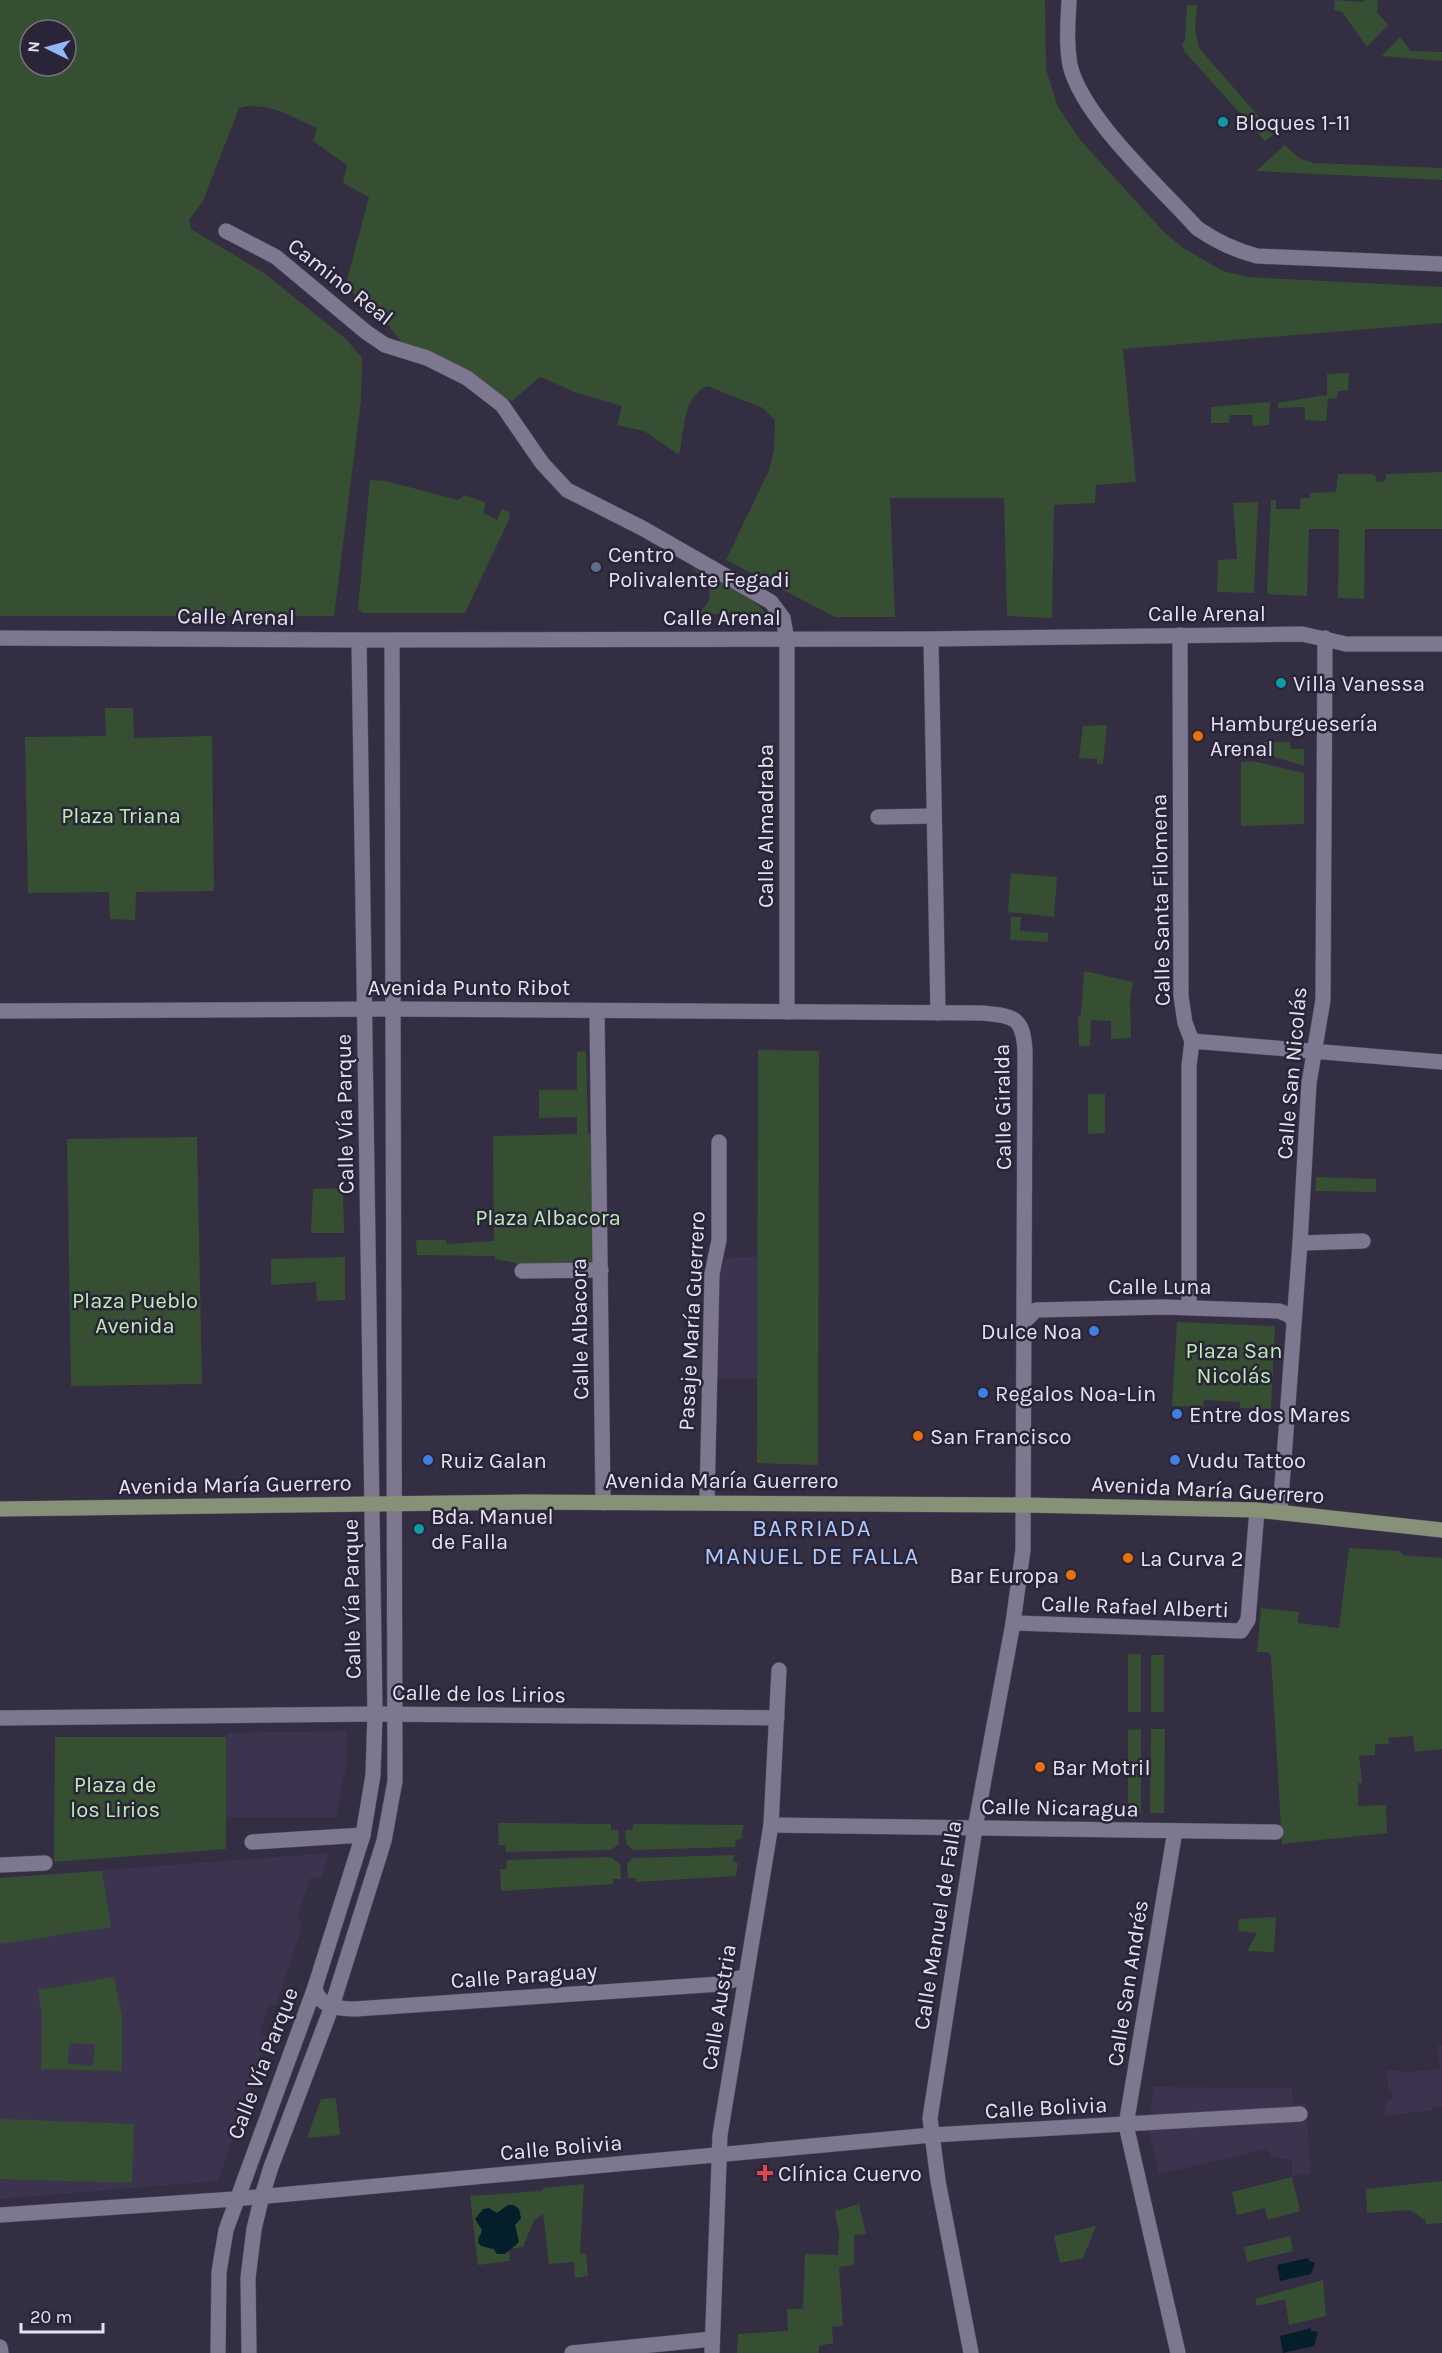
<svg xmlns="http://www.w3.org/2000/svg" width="1442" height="2353" viewBox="0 0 1442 2353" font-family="Karla,sans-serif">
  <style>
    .built { fill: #3c344f }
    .green { fill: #364f32; fill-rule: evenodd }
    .water { fill: #051e2b }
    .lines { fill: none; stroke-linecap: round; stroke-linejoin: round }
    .minor-casing { stroke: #504b5d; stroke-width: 16 }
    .tertiary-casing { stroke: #504b5d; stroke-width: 16 }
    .secondary-casing { stroke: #504b5d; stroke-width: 16 }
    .minor { stroke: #7d7790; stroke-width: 15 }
    .tertiary { stroke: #7d7790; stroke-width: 15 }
    .secondary { stroke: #879178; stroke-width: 15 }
    .culture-dot { fill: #0f9aa8; stroke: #292438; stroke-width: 2 }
    .service-dot { fill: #5c6f8a; stroke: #292438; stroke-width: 2 }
    .food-dot { fill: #e8710a; stroke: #292438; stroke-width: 2 }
    .shop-dot { fill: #3f7fe0; stroke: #292438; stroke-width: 2 }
    .health-dot { fill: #e0444e; stroke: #292438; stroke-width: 2 }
    .labels { text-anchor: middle; stroke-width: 5; stroke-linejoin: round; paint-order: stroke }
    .poi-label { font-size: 22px; fill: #e6e3f0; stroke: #292438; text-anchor: start }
    .street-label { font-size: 22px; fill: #e6e3f0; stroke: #292438 }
    .park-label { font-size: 22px; fill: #bbeeb2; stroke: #292438 }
    .neighbourhood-label { font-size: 24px; letter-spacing: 1.5px; fill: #adc9fd; stroke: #292438 }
  </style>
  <rect width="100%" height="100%" fill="#332e42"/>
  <g class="built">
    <polygon points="759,1257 759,1378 715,1378 717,1282 725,1258"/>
    <polygon points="347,1731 346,1767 336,1817 226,1817 226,1733"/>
    <polygon points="329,1853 321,1878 310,1878 297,1918 303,1924 276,2006 269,2006 263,2022 260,2033 267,2038 218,2181 0,2199 0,1878"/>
    <polygon points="1438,2045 1442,2045 1442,2106 1433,2106 1433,2110 1385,2116 1386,2101 1392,2100 1392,2090 1388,2090 1387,2070 1407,2072 1440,2069"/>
    <polygon points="1153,2087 1292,2088 1293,2105 1306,2104 1311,2173 1292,2177 1292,2160 1272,2157 1268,2149 1159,2174 1149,2132"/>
  </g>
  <g class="green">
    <path d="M0,0h1045l1,70 12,37 23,34 83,91 19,16 40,23 25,6 194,10v36l-319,26 13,133 -40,3 -1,18 -41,2 -2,113 -45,-2 -3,-118h-114l5,119h-60l-109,-57 43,-90 5,-21 1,-29 -12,-12 -56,-22c-25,11 -22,45 -28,69l-35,-24 -27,-6 5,-19 -45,-13 -37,-16 -28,24 -107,-54 -27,-35 -36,-27 5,-5 22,-83 -26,-14 4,-18 -34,-24 4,-13c-25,-11 -52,-28 -78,-20l-36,93 -14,19 2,9 73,44 82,66 16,19 -1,43 -27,215h-334zM30,30h36v36h-36z"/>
    <polygon points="1335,0 1364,2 1365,0 1378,0 1377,12 1388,25 1367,47 1342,12 1334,10"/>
    <polygon points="1187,5 1197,5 1195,30 1199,48 1274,134 1265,141 1184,51 1182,44 1185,41"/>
    <polygon points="1400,37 1411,51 1442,52 1442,61 1382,56"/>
    <polygon points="1285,145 1299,158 1313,163 1442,168 1442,180 1256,171"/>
    <polygon points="1349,373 1348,390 1338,391 1337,398 1328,399 1326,421 1305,420 1305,407 1278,408 1278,403 1327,395 1327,374"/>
    <polygon points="1270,402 1269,425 1253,426 1252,415 1230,415 1229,423 1211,423 1211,407"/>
    <polygon points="1442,472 1442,529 1365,529 1364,599 1338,598 1339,529 1309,529 1307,596 1267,594 1271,500 1276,500 1276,509 1300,509 1301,498 1310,498 1310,493 1336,492 1338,474 1371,474 1375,475 1377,482 1385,481 1386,474"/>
    <polygon points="370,480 386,481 458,500 465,495 486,503 483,513 497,520 502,509 509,512 510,517 465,613 362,613 358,609"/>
    <polygon points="1258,502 1254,593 1217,592 1218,560 1237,559 1233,503"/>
    <path d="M692,568c26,13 56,23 74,46h-69c22,-17 13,-30 -5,-46z"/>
    <polygon points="105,708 133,708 134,738 212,736 214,891 136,892 135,920 110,919 109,892 28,893 25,737 106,736"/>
    <polygon points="1107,725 1103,764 1097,764 1097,759 1079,758 1083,726"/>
    <polygon points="1264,742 1290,742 1291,749 1304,749 1304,766 1259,752 1264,752"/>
    <polygon points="1252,761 1304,773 1304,824 1241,826 1241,762"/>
    <polygon points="1011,873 1057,877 1054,917 1008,912"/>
    <polygon points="1011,917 1021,917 1020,931 1048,933 1048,942 1010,940"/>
    <polygon points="1084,971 1133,982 1130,998 1131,1038 1111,1039 1111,1021 1091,1020 1090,1046 1079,1046 1078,1016 1081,1015"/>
    <polygon points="758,1050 819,1051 818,1465 757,1463"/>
    <polygon points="586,1051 588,1133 599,1133 601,1270 522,1271 516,1263 495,1259 495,1256 417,1255 416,1240 446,1240 447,1244 494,1241 493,1136 577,1134 577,1117 539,1118 539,1090 577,1090 577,1052"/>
    <polygon points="1088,1094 1105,1094 1105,1133 1088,1134"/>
    <polygon points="197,1137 202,1384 71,1386 67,1139"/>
    <polygon points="1316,1177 1376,1179 1376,1192 1315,1191"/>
    <polygon points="343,1188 344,1233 311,1233 313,1189"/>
    <polygon points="345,1257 345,1300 317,1301 316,1282 271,1285 271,1259"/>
    <polygon points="1177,1322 1275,1326 1271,1409 1240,1408 1240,1402 1204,1400 1203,1407 1172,1406"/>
    <polygon points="1349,1548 1400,1551 1403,1555 1442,1558 1442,1749 1415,1752 1413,1736 1388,1738 1389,1744 1375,1744 1375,1755 1359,1756 1362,1783 1358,1783 1358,1806 1386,1805 1387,1833 1282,1844 1271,1656 1268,1652 1257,1652 1261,1608 1299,1612 1298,1623 1339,1628"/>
    <rect x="1128" y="1654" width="13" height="58"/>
    <rect x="1151" y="1655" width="13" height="57"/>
    <polygon points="1141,1729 1141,1813 1128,1813 1128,1730"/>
    <polygon points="1151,1729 1165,1729 1164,1813 1150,1813"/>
    <polygon points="55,1737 226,1737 226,1849 54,1862"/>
    <polygon points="498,1823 611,1824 611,1830 618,1830 619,1844 611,1850 506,1852 505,1845 499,1845"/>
    <polygon points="633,1824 744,1825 741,1839 736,1840 735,1847 633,1850 626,1844 625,1830 632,1830"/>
    <polygon points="734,1855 733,1862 738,1863 736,1876 636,1882 636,1878 628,1878 627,1864 633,1858"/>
    <polygon points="611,1857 620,1864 621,1879 613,1879 613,1884 501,1891 500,1869 506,1869 507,1860"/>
    <polygon points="102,1871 111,1927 0,1944 0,1878"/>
    <polygon points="1276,1917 1274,1952 1247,1951 1257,1933 1238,1931 1239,1919"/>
    <path d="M114,1977l8,39v55l-81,-2 1,-54 -4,-25zM69,2043l26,1 -2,22 -25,-2z"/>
    <polygon points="336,2098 340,2135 307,2138 321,2099"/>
    <polygon points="0,2119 134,2124 132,2183 0,2179"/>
    <polygon points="1292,2177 1300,2211 1268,2220 1265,2208 1237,2215 1232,2192"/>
    <polygon points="1442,2181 1442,2223 1426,2224 1425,2220 1410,2210 1367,2213 1366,2189"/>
    <path d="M584,2184l-4,69 6,1 2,22 -13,2 -1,-16 -25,2 -6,-50 -9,6 -11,27 -14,2 1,12 -32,4 -8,-69 71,-5 3,-3zM505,2207l13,15 -3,3 1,21c-13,6 -27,5 -38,-4v-5z"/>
    <polygon points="859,2204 866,2234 854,2235 854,2265 839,2267 843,2326 832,2327 833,2343 819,2346 819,2353 737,2353 738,2334 788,2331 787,2309 803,2309 805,2254 838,2255 839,2234 835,2211"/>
    <polygon points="1096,2226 1083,2258 1060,2263 1054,2236"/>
    <polygon points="1290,2236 1293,2251 1247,2262 1244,2247"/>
    <polygon points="1323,2280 1326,2316 1289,2325 1285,2299 1257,2306 1255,2299"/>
  </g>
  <g class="water">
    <polygon points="508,2205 514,2205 519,2209 521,2218 515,2225 519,2242 505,2254 497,2254 494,2249 481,2246 478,2242 482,2230 475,2219 483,2209 489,2208 497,2213"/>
    <polygon points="1308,2258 1309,2261 1315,2263 1311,2274 1280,2281 1277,2265"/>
    <polygon points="1311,2328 1311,2331 1318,2332 1314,2346 1283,2353 1280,2336"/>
  </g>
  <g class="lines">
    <g class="minor-casing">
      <g id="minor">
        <path d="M1069,0c-1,22 -3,43 1,65 12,52 90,122 127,163 20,14 37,22 60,28l185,8"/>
        <polyline points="226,231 276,257 366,332 385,345 427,358 467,378 502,405 542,463 567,490 644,529 771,602 783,618 787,640 787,1012"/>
        <polyline points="1180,635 1181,996 1185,1023 1192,1041 1189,1066 1189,1307"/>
        <polyline points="0,638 359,640"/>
        <polyline points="931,639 938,1013"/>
        <polyline points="878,817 934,816"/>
        <polyline points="597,1011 603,1503"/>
        <polyline points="1192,1041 1442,1062"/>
        <polyline points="1300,1243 1363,1241"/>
        <polyline points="522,1271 601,1270"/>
        <polyline points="1026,1320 1036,1310 1164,1307 1279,1311 1289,1315 1294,1321"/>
        <polyline points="707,1502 712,1274 719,1240 719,1142"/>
        <polyline points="1280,1512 1300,1243 1309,1083 1323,1000 1325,638"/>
        <polyline points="1013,1623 1241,1631 1248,1620 1257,1510"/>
        <polyline points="0,1718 375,1714 777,1718"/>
        <polyline points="771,1825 1276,1832"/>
        <polyline points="1175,1831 1126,2125 1178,2353"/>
        <polyline points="252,1842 363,1835"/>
        <polyline points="0,1865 45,1863"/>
        <path d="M315,1987c2,19 24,22 40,22l365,-25 26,-8"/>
        <polyline points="0,2215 235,2199 932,2135 1300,2114"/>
        <polyline points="0,2347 1,2353"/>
        <polyline points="572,2353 712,2339"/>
        <polyline points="712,2353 720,2135 771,1825 779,1670"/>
      </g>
    </g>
    <g class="tertiary-casing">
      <g id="tertiary">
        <path d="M0,1011l393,-2 589,4c31,3 41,3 43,38l-2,499 -10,73 -38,205 -45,290 8,63 33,172"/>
        <polyline points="218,2353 219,2272 226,2230 315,1987 363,1835 373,1775 375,1714 359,640 931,639 1302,634 1346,644 1442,644"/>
        <polyline points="249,2353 248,2278 254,2229 262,2196 271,2167 332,2006 384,1841 395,1781 392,641"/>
      </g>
    </g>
    <g class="secondary-casing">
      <polyline id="secondary" points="0,1509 522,1502 1025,1505 1257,1510 1442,1530"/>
    </g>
    <use href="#minor" class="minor"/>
    <use href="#tertiary" class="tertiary"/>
    <use href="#secondary" class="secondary"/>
  </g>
  <g class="culture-dot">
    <circle cx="1223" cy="122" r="6"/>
    <circle cx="1281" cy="683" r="6"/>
    <circle cx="419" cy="1529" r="6"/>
  </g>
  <circle class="service-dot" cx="596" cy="567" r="6"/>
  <g class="food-dot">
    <circle cx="1198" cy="736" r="6"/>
    <circle cx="918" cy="1436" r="6"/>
    <circle cx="1128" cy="1558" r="6"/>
    <circle cx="1071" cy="1575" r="6"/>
    <circle cx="1040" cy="1767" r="6"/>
  </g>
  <g class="shop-dot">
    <circle cx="1094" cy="1331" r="6"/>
    <circle cx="983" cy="1393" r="6"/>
    <circle cx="1177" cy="1414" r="6"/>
    <circle cx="428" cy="1460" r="6"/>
    <circle cx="1175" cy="1460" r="6"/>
  </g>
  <path class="health-dot" d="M762 2164h6v6h6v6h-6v6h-6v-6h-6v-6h6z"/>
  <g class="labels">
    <g class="poi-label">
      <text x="1235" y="130">Bloques 1-11</text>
      <text x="608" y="562">Centro<tspan x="608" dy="25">Polivalente Fegadi</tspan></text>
      <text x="1293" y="691">Villa Vanessa</text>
      <text x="1210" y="731">Hamburguesería<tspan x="1210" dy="25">Arenal</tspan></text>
      <text x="1082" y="1339" text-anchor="end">Dulce Noa</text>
      <text x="995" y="1401">Regalos Noa-Lin</text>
      <text x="1189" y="1422">Entre dos Mares</text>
      <text x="930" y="1444">San Francisco</text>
      <text x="440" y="1468">Ruiz Galan</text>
      <text x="1187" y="1468">Vudu Tattoo</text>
      <text x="431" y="1524">Bda. Manuel<tspan x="431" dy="25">de Falla</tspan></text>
      <text x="1140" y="1566">La Curva 2</text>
      <text x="1059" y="1583" text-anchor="end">Bar Europa</text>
      <text x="1052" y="1775">Bar Motril</text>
      <text x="778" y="2181">Clínica Cuervo</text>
    </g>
    <g class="street-label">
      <text transform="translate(341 281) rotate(38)" y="8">Camino Real</text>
      <text x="1207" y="621">Calle Arenal</text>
      <text transform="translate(236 616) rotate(1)" y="8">Calle Arenal</text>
      <text x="722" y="625">Calle Arenal</text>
      <text transform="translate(765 826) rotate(-90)" y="8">Calle Almadraba</text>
      <text transform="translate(1160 900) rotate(-91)" y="8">Calle Santa Filomena</text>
      <text x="469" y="995">Avenida Punto Ribot</text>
      <text transform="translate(1291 1073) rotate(-85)" y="8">Calle San Nicolás</text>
      <text transform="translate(1002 1107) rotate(-91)" y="8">Calle Giralda</text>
      <text transform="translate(344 1114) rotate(-91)" y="8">Calle Vía Parque</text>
      <text x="1160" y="1294">Calle Luna</text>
      <text transform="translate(691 1321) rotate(-87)" y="8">Pasaje María Guerrero</text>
      <text transform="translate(579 1329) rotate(-91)" y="8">Calle Albacora</text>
      <text x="722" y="1488">Avenida María Guerrero</text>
      <text transform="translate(235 1484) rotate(-1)" y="8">Avenida María Guerrero</text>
      <text transform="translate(1208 1489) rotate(3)" y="8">Avenida María Guerrero</text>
      <text transform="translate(351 1599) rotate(-91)" y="8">Calle Vía Parque</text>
      <text transform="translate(1135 1606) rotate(2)" y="8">Calle Rafael Alberti</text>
      <text transform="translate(479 1693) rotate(1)" y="8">Calle de los Lirios</text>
      <text transform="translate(1060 1807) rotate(1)" y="8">Calle Nicaragua</text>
      <text transform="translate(937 1925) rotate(-81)" y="8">Calle Manuel de Falla</text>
      <text transform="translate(524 1975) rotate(-4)" y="8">Calle Paraguay</text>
      <text transform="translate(1127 1983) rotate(-81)" y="8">Calle San Andrés</text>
      <text transform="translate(718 2007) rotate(-81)" y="8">Calle Austria</text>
      <text transform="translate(262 2063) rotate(-69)" y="8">Calle Vía Parque</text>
      <text transform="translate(1046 2107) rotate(-3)" y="8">Calle Bolivia</text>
      <text transform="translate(561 2147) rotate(-5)" y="8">Calle Bolivia</text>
    </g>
    <g class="park-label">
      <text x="121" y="823">Plaza Triana</text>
      <text x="548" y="1225">Plaza Albacora</text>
      <text x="135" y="1308">Plaza Pueblo<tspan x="135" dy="25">Avenida</tspan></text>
      <text x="1234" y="1358">Plaza San<tspan x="1234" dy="25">Nicolás</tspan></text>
      <text x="115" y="1792">Plaza de<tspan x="115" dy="25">los Lirios</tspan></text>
    </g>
    <g class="neighbourhood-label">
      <text x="812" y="1536">BARRIADA<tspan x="812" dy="28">MANUEL DE FALLA</tspan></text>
    </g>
  </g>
  <g transform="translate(48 48) rotate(275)"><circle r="28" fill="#292438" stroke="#757082" stroke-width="1.5"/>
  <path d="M0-4.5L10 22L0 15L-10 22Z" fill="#93b7fd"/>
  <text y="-9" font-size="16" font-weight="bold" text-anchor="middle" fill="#e6e3f0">N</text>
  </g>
  <path d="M21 2323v9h82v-9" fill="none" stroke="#e6e3f0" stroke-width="3"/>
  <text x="30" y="2323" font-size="18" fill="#e6e3f0" stroke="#292438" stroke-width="4.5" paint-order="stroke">20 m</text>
</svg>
